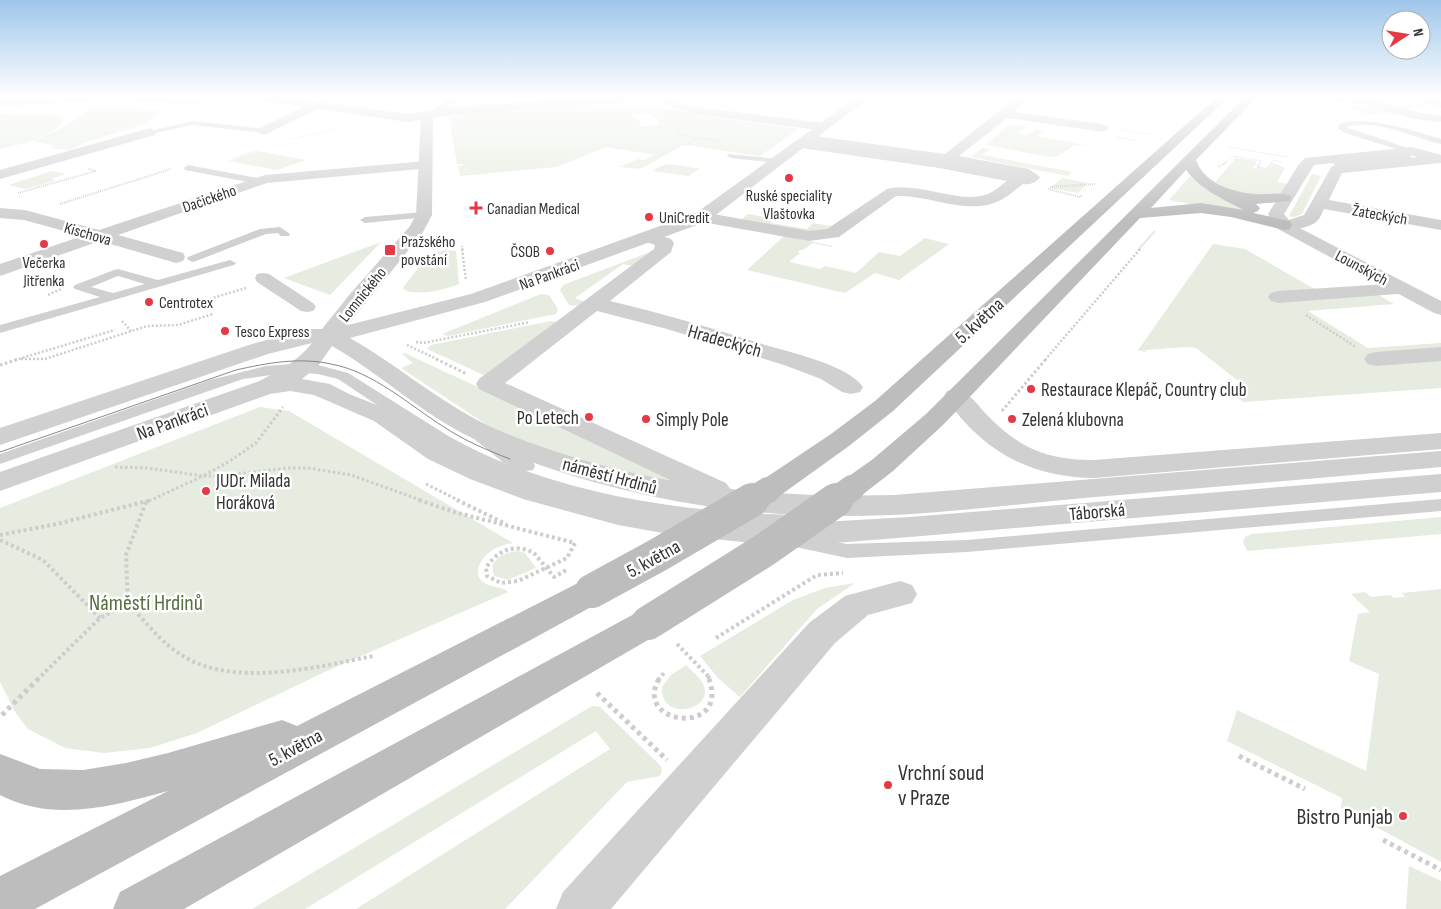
<svg xmlns="http://www.w3.org/2000/svg" width="1441" height="909" viewBox="0 0 1441 909" font-family="'Sofia Sans Condensed',sans-serif">
  <style>
    .green { fill: #e6ecdf; fill-rule: evenodd }
    .lines { fill: none; stroke-linecap: round; stroke-linejoin: round }
    .path-far5 { stroke: #cdcdcd; stroke-width: 1; stroke-dasharray: 1 1; stroke-linecap: butt }
    .path-far4 { stroke: #cdcdcd; stroke-width: 2; stroke-dasharray: 1 1; stroke-linecap: butt }
    .path-far3 { stroke: #cdcdcd; stroke-width: 2.5; stroke-dasharray: 2 2; stroke-linecap: butt }
    .path-far2 { stroke: #cdcdcd; stroke-width: 3; stroke-dasharray: 2.5 2.5; stroke-linecap: butt }
    .path-far1 { stroke: #cdcdcd; stroke-width: 4; stroke-dasharray: 3 3; stroke-linecap: butt }
    .path { stroke: #cdcdcd; stroke-width: 5; stroke-dasharray: 4 4; stroke-linecap: butt }
    .service { fill: #d0d0d0; fill-rule: evenodd }
    .pedestrian { fill: #d0d0d0; fill-rule: evenodd }
    .minor { fill: #d0d0d0; fill-rule: evenodd }
    .tertiary { fill: #d0d0d0; fill-rule: evenodd }
    .secondary { fill: #bdbdbd; fill-rule: evenodd }
    .tram { stroke: #888; stroke-width: 1 }
    .path-bridge { stroke: #cdcdcd; stroke-width: 4; stroke-dasharray: 3 3; stroke-linecap: butt }
    .secondary-bridge-far1 { stroke: #bdbdbd; stroke-width: 26 }
    .secondary-bridge { stroke: #bdbdbd; stroke-width: 34 }
    .poi-dot { fill: #e63946; stroke: #fff; stroke-width: 2 }
    .labels { text-anchor: middle; stroke-width: 5; stroke-linejoin: round; paint-order: stroke }
    .far-poi-label { font-size: 16px; fill: #333; stroke: #fff; text-anchor: start }
    .far-street-label { font-size: 16px; fill: #333; stroke: #fff }
    .street-label { font-size: 19px; fill: #333; stroke: #fff }
    .poi-label { font-size: 19px; fill: #333; stroke: #fff; text-anchor: start }
    .near-park-label { font-size: 22px; fill: #56703f; stroke: #fff }
    .near-poi-label { font-size: 22px; fill: #333; stroke: #fff; text-anchor: start }
  </style>
  <rect width="100%" height="100%" fill="#fff"/>
  <g class="green">
    <polygon points="1346,96 1401,96 1428,104 1425,107 1394,109"/>
    <path d="M623,102l27,2 51,11 98,14 -39,27 -76,-11 -44,24 -21,-2 19,-8 6,1 11,-5 -48,-8 -51,20 -96,9 -2,-10 6,-1 -1,-1h-6l-8,-47 11,-3zM647,113l6,4 7,1 -4,1 2,1 2,5 -19,1 -3,-2 5,-1 -12,-8z"/>
    <polygon points="1351,105 1367,107 1370,105 1399,113 1371,115 1351,110"/>
    <polygon points="100,106 166,111 145,124 86,142 69,150 51,148 56,146 34,141 62,128 91,108"/>
    <path d="M0,114l55,1 7,2 2,4c-14,18 -44,23 -64,28z"/>
    <polygon points="1010,124 1027,127 1017,133 1026,135 1035,130 1044,131 1037,136 1091,146 1075,145 1058,156 1050,157 986,145"/>
    <polygon points="982,148 990,149 982,155 1072,172 1068,176 971,157"/>
    <polygon points="258,151 306,160 277,170 228,161"/>
    <polygon points="1236,158 1257,161 1253,168 1268,170 1274,163 1285,168 1277,182 1288,184 1281,194 1275,196 1236,194 1215,182"/>
    <polygon points="671,164 700,169 688,176 652,171 663,165"/>
    <polygon points="52,171 66,174 51,179 57,180 26,189 8,185"/>
    <polygon points="1312,174 1321,176 1302,214 1294,217 1289,216"/>
    <polygon points="1190,176 1209,188 1266,219 1169,200"/>
    <polygon points="1062,178 1088,183 1078,193 1050,188"/>
    <polygon points="748,214 775,219 771,223 807,229 813,223 831,226 825,230 813,232 741,220"/>
    <polygon points="784,236 833,246 831,247 813,243 803,250 800,250 798,252 800,253 789,262 820,269 825,266 856,273 879,252 900,256 925,238 949,244 899,280 875,273 845,293 747,270"/>
    <polygon points="381,242 330,295 284,278"/>
    <polygon points="1213,244 1245,249 1323,294 1373,292 1394,304 1308,311 1368,348 1441,343 1441,388 1243,402 1228,390 1245,389 1239,384 1241,383 1196,348 1187,347 1145,350 1146,352 1138,350"/>
    <path d="M444,250l12,1 3,33c-17,6 -34,11 -53,7l-3,-3 23,-31z"/>
    <polygon points="653,251 633,266 623,264 575,298 585,302 580,306 569,305 560,290 563,285 568,283"/>
    <polygon points="541,294 549,295 558,309 556,314 448,336 442,334"/>
    <polygon points="551,321 556,322 486,376 427,349 431,345"/>
    <polygon points="405,353 428,364 691,485 597,470 493,429 401,368 413,363 402,354"/>
    <path d="M260,407l29,4 224,132c-6,1 -13,3 -19,6 -12,7 -25,25 -8,35 7,4 16,2 22,8l-179,78 -132,63 -47,15 -46,5 -39,-5 -37,-19 -13,-17 -15,-30v-174z"/>
    <polygon points="1441,517 1441,534 1247,551 1243,542 1245,537 1252,534"/>
    <path d="M518,551l7,2 11,15 -28,12 -14,-4 -2,-10c6,-11 15,-14 26,-15z"/>
    <polygon points="855,583 817,609 740,697 719,679 700,656 793,600 825,588"/>
    <polygon points="1441,589 1441,862 1341,808 1342,798 1227,741 1237,710 1366,771 1379,674 1349,661 1358,614 1370,612 1351,594 1365,592 1371,597 1391,595 1394,598 1405,597 1402,593"/>
    <path d="M686,665c6,6 15,13 18,21 9,25 -44,36 -42,1l9,-12z"/>
    <polygon points="592,706 600,707 661,766 662,771 660,776 627,782 505,909 356,909 610,749 596,731 305,909 252,909"/>
    <polygon points="1409,866 1441,881 1441,909 1406,909"/>
  </g>
  <g class="lines">
    <g class="path-far5">
      <polyline points="675,122 679,135 721,141"/>
      <polyline points="1123,130 1152,135"/>
      <polyline points="1117,137 1139,141"/>
      <polyline points="292,139 340,128"/>
      <polyline points="685,145 697,138"/>
      <polyline points="1229,147 1287,157"/>
      <polyline points="233,158 258,150"/>
      <polyline points="1223,164 1232,156 1262,161"/>
      <polyline points="1259,164 1262,161"/>
      <polyline points="1271,164 1274,160 1283,162"/>
    </g>
    <g class="path-far4">
      <polyline points="1260,163 1257,167 1267,169 1272,163"/>
      <polyline points="1218,167 1226,163"/>
      <polyline points="1050,187 1095,184"/>
      <polyline points="1048,189 1080,197 1082,195"/>
      <polyline points="18,193 96,171 88,169"/>
      <polyline points="60,204 171,169"/>
      <polyline points="462,246 463,250"/>
      <polyline points="1138,250 1155,231"/>
    </g>
    <g class="path-far3">
      <polyline points="462,249 466,280"/>
      <polyline points="48,295 61,289"/>
      <polyline points="206,300 246,288"/>
      <polyline points="1306,315 1356,347"/>
      <polyline points="122,321 131,331"/>
      <polyline points="416,342 423,343 530,322"/>
      <polyline points="407,345 439,360"/>
      <polyline points="21,359 45,359 147,326 178,325 213,314"/>
      <polyline points="15,360 115,330"/>
      <polyline points="1045,360 1140,249"/>
    </g>
    <g class="path-far2">
      <polyline points="436,359 467,374"/>
      <polyline points="0,365 19,359"/>
      <polyline points="1002,411 1046,359"/>
      <polyline points="115,467 147,468 203,476 230,461 256,443 283,407"/>
      <polyline points="426,484 460,501"/>
      <polyline points="149,501 203,476 220,476 288,468 308,468 351,475 423,501"/>
    </g>
    <g class="path-far1">
      <path d="M419,500l35,12 121,31 -8,15 -49,23 -17,2 -14,-7 -1,-8c11,-18 29,-25 48,-15"/>
      <polyline points="457,500 506,524"/>
      <path d="M146,502l-20,53 2,48c17,18 33,40 55,53 51,32 135,11 190,0"/>
      <polyline points="0,535 57,524 151,500"/>
      <polyline points="0,540 43,560 100,618"/>
      <polyline points="716,638 817,575 843,573"/>
      <polyline points="708,676 710,680"/>
      <polyline points="37,680 100,618 128,603"/>
      <polyline points="658,680 665,672"/>
    </g>
    <g class="path">
      <path d="M659,679c-27,46 71,58 50,0"/>
      <polyline points="597,693 667,760"/>
      <polyline points="2,715 38,679"/>
      <polyline points="1239,756 1305,789"/>
      <polyline points="1383,840 1441,870"/>
    </g>
    <g class="service">
      <polygon points="102,96 201,100 204,102 201,104 108,100 0,106 0,102"/>
      <polygon points="193,121 264,129 268,131 264,133 193,125 150,134 146,132"/>
      <path d="M1351,121c31,-1 61,9 90,18v5c-29,-7 -65,-26 -95,-17l70,24 -7,2 -64,-20 -7,-5 1,-4z"/>
      <polygon points="728,154 778,159 782,161 778,163 731,158 727,156"/>
      <polygon points="1408,155 1411,155 1411,159 1337,167 1333,164 1337,161"/>
      <polygon points="188,165 258,178 262,181 258,184 185,170 184,168"/>
      <polygon points="424,212 429,215 427,217 365,223 360,220 365,217"/>
      <polygon points="280,227 290,234 289,236 281,236 278,233 266,234 196,261 192,262 187,259 188,257 260,229"/>
      <path d="M230,260l6,3 -2,2 -234,68v-8l100,-28 -25,-8 -2,-2 2,-2 39,-15 4,-1 40,11zM118,276l27,8 -32,9 -22,-6z"/>
      <path d="M292,364l26,1 30,8 102,64c20,11 41,21 62,29l-8,-3 -36,-29 2,-3h12l34,24 17,7 2,4 -2,4 -7,1c88,31 180,42 272,44l6,2 3,4 -3,4 -6,2 -86,-4 -44,-6 -87,-18 -48,-14 -41,-15 -39,-18 -43,-25 -72,-48 -20,-5 -26,-2 -49,7 -243,85v-10l210,-74 56,-14z"/>
      <polygon points="1441,499 1441,511 967,552 847,558 791,546 784,545 782,540 784,535 791,534 847,544 967,540"/>
    </g>
    <g class="pedestrian">
      <path d="M1317,96c16,0 32,0 47,3 27,5 49,14 77,17v6l-26,-3 -51,-14 -42,-6z"/>
      <polygon points="263,273 269,274 313,303 316,307 313,311 307,312 301,311 257,282 255,278 257,274"/>
    </g>
    <g class="minor">
      <polygon points="0,96 37,96 32,99 0,101"/>
      <polygon points="242,96 274,96 315,102 319,101 324,103 408,114 452,107 610,96 667,96 666,98 696,107 824,123 830,127 824,131 695,114 652,100 452,115 408,122 318,109 264,135 260,134 258,131 260,128 303,107 247,99"/>
      <path d="M1018,96h12l-16,16 89,12 6,4 -6,4 -96,-14 -48,38 70,13 11,8c-4,6 -10,8 -17,7 -7,5 -14,12 -22,16 -33,17 -71,-6 -105,-4l-57,41 -30,4 -107,-19 -6,-1 -2,-4 2,-4 6,-1 107,19 18,-2 60,-40c31,-8 72,16 101,5 7,-3 13,-9 19,-13l-68,-13 -138,-20 -7,-4 2,-3 6,-1 1,-4 5,-1 137,19z"/>
      <polygon points="150,128 156,132 155,135 0,179 0,170"/>
      <path d="M1412,147l29,8v8l-99,10 -13,27 112,20v10l-117,-21c-2,3 -3,8 -6,11 -8,9 -29,11 -40,9l-10,-15 31,-50 6,-6zM1411,155l7,2 -86,9 -28,49 -15,5 -5,-6 30,-49z"/>
      <polygon points="426,161 431,162 433,165 431,168 267,183 118,235 183,253 185,257 183,261 176,263 100,241 0,276 0,264 82,236 24,220 0,218 0,208 25,210 99,230 265,175"/>
      <path d="M650,232l21,7 3,4 -3,9 -61,49c51,12 102,27 152,43 26,8 85,20 101,43l-3,5 -9,2 -9,-2 -21,-13 -37,-14 -117,-36 -70,-18 -92,72 221,100 5,7 -5,7 -10,2 -10,-2 -227,-108 -3,-5 3,-5 175,-130 1,-4 -11,-4 -3,-4 3,-4z"/>
      <polygon points="1403,283 1410,285 1413,289 1410,293 1278,303 1271,301 1268,297 1271,293 1278,291"/>
      <polygon points="1441,347 1441,361 1376,366 1368,364 1364,359 1368,354 1376,352"/>
      <path d="M956,389c14,3 22,17 31,26 33,34 61,45 107,45l347,-27v16l-347,29c-66,-1 -113,-28 -150,-82l3,-5z"/>
      <polygon points="900,581 912,585 917,594 912,603 868,615 835,643 611,909 556,909 563,892 809,623 845,596"/>
    </g>
    <g class="tertiary">
      <path d="M453,96h13l-33,22 -1,97 -9,17 -75,93 123,-31 225,-81 162,-117h13l-163,125 -223,81 -135,36c44,25 82,58 127,82 25,13 51,22 77,31 111,37 224,47 340,44l547,-44v16c-119,11 -238,21 -357,31 -78,7 -157,18 -236,18 -125,1 -250,-24 -365,-73 -56,-24 -99,-67 -151,-97l-14,20 -16,13 28,5 19,10 43,17 56,36 42,20 53,18 75,20 56,10 79,6 69,1 88,-5 531,-43v18l-531,45 -88,7 -69,-1 -79,-8 -56,-10 -95,-26 -53,-20 -42,-20 -54,-38 -60,-26 -24,-4 -20,3 -270,97v-19l257,-90c22,-11 40,-20 55,-39l-44,11 -268,91v-17l252,-84 55,-15h15l28,-35 60,-68 6,-11 5,-98z"/>
      <polygon points="1403,96 1422,96 1441,101 1441,108"/>
      <polygon points="1284,220 1441,301 1441,315 1434,313 1278,229 1276,225 1278,221"/>
    </g>
    <g class="secondary">
      <polygon points="1218,96 1230,96 893,411 849,446 778,497 768,499 758,497 753,490 758,483 831,434 875,401"/>
      <path d="M1246,96h12l-62,64c8,23 36,32 58,34 12,1 24,-2 36,1l2,3 -2,3 -34,3 4,4 -2,3 -5,2 37,8 2,4 -2,4 -6,1 -53,-13 -30,-4 -61,5 -196,206 -51,47 -31,24 -10,2 -10,-2 -5,-7 5,-7 31,-22 53,-45zM1186,170c15,20 37,29 58,40l-43,-7 -50,5z"/>
      <path d="M592,579l12,3 5,9 -5,9 -569,309h-35v-33l168,-85c-55,15 -114,32 -168,4v-41l40,15 43,1 43,-7 42,-10 114,-33 15,6 283,-144z"/>
      <polygon points="648,609 660,613 666,623 660,633 184,909 113,909 120,892 636,613"/>
    </g>
    <path class="tram" d="M0,452l236,-82c31,-7 63,-13 95,-6 43,8 78,41 113,63 21,14 43,23 66,32"/>
    <g class="path-bridge">
      <polyline points="534,553 554,577 568,569"/>
      <polyline points="677,644 708,676"/>
    </g>
    <g class="secondary-bridge-far1">
      <polyline points="750,501 768,490"/>
      <polyline points="834,501 852,488"/>
    </g>
    <g class="secondary-bridge">
      <polyline points="592,591 658,555 752,500"/>
      <polyline points="648,623 763,551 836,500"/>
    </g>
  </g>
  <linearGradient id="sky" x2="0" y2="1"><stop stop-color="#9ec6ea"/><stop offset="0.43" stop-color="#fff"/><stop offset="1" stop-color="#fff" stop-opacity="0"/></linearGradient>
  <rect width="1441" height="224" fill="url(#sky)"/>
  <g class="poi-dot">
    <circle cx="789" cy="178" r="5"/>
    <path d="M473.5 200.5h5v5h5v5h-5v5h-5v-5h-5v-5h5z"/>
    <circle cx="649" cy="217" r="5"/>
    <circle cx="44" cy="244" r="5"/>
    <rect x="384" y="244" width="12" height="12" rx="2.5"/>
    <circle cx="550" cy="251" r="5"/>
    <circle cx="149" cy="302" r="5"/>
    <circle cx="225" cy="331" r="5"/>
    <circle cx="1031" cy="389" r="5"/>
    <circle cx="589" cy="417" r="5"/>
    <circle cx="646" cy="419" r="5"/>
    <circle cx="1012" cy="419" r="5"/>
    <circle cx="206" cy="491" r="5"/>
    <circle cx="888" cy="785" r="5"/>
    <circle cx="1403" cy="816" r="5"/>
  </g>
  <g class="labels">
    <g class="far-poi-label">
      <text x="789" y="201" text-anchor="middle">Ruské speciality<tspan x="789" dy="18">Vlaštovka</tspan></text>
      <text x="487" y="214">Canadian Medical</text>
      <text x="659" y="223">UniCredit</text>
      <text x="401" y="247">Pražského<tspan x="401" dy="18">povstání</tspan></text>
      <text x="540" y="257" text-anchor="end">ČSOB</text>
      <text x="44" y="268" text-anchor="middle">Večerka<tspan x="44" dy="18">Jitřenka</tspan></text>
      <text x="159" y="308">Centrotex</text>
      <text x="235" y="337">Tesco Express</text>
    </g>
    <g class="far-street-label">
      <text transform="translate(209 198) rotate(-19)" y="6">Dačického</text>
      <text transform="translate(1380 214) rotate(10)" y="6">Žateckých</text>
      <text transform="translate(88 233) rotate(16)" y="6">Kischova</text>
      <text transform="translate(1362 267) rotate(28)" y="6">Lounských</text>
      <text transform="translate(549 274) rotate(-20)" y="6">Na Pankráci</text>
      <text transform="translate(362 294) rotate(-51)" y="6">Lomnického</text>
    </g>
    <g class="street-label">
      <text transform="translate(979 320) rotate(-42)" y="7">5. května</text>
      <text transform="translate(725 340) rotate(16)" y="7">Hradeckých</text>
      <text transform="translate(172 421) rotate(-20)" y="7">Na Pankráci</text>
      <text transform="translate(610 475) rotate(15)" y="7">náměstí Hrdinů</text>
      <text transform="translate(1097 511) rotate(-5)" y="7">Táborská</text>
      <text transform="translate(653 558) rotate(-29)" y="7">5. května</text>
      <text transform="translate(295 747) rotate(-28)" y="7">5. května</text>
    </g>
    <g class="poi-label">
      <text x="1041" y="396">Restaurace Klepáč, Country club</text>
      <text x="579" y="424" text-anchor="end">Po Letech</text>
      <text x="656" y="426">Simply Pole</text>
      <text x="1022" y="426">Zelená klubovna</text>
      <text x="216" y="487">JUDr. Milada<tspan x="216" dy="22">Horáková</tspan></text>
    </g>
    <g class="near-park-label">
      <text x="146" y="610">Náměstí Hrdinů</text>
    </g>
    <g class="near-poi-label">
      <text x="898" y="780">Vrchní soud<tspan x="898" dy="25">v Praze</tspan></text>
      <text x="1393" y="824" text-anchor="end">Bistro Punjab</text>
    </g>
  </g>
  <g transform="translate(1406 35) rotate(78)"><circle r="24" fill="#ffffff" stroke="#adadad"/>
  <path d="M0-4L9 19L0 12L-9 19Z" fill="#e63946"/>
  <text y="-8" font-size="14" font-weight="bold" text-anchor="middle" fill="#333333">N</text>
  </g>
</svg>
